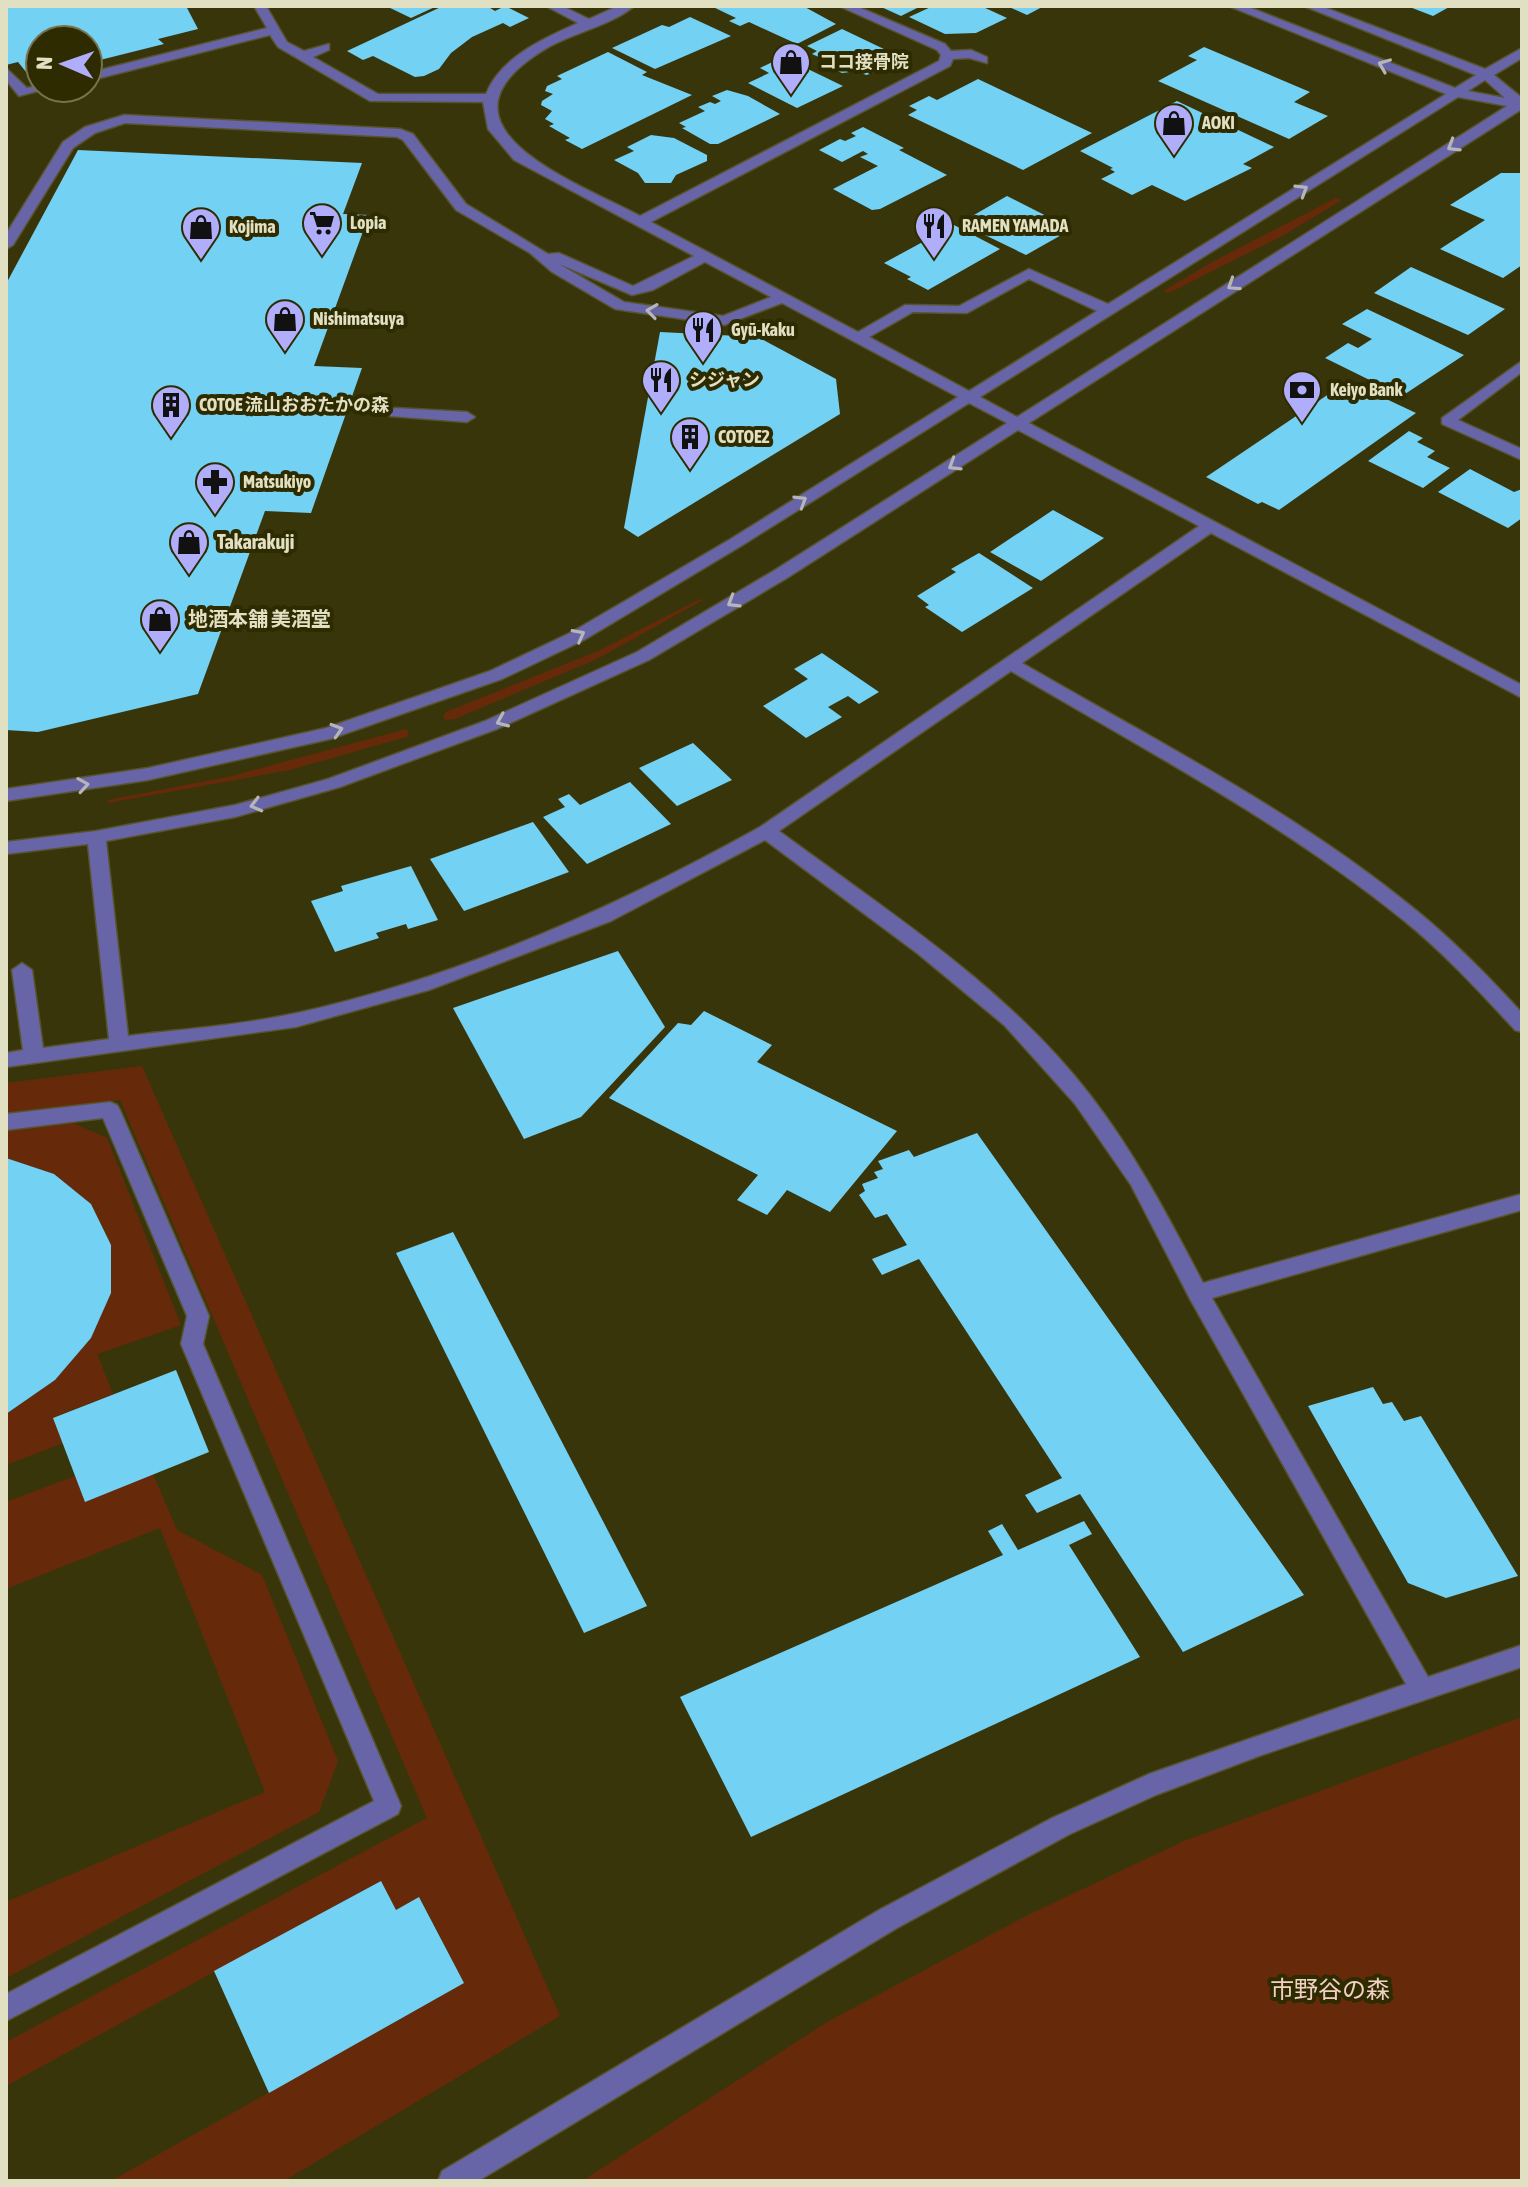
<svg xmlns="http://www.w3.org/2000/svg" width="1528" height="2187" viewBox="0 0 1528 2187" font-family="'Asap Condensed','Noto Sans JP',sans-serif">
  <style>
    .green { fill: #662a0a }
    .building { fill: #73d1f4 }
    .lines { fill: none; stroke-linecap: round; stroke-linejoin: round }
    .minor-casing { stroke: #57542b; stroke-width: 3 }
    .minor { fill: #6764a7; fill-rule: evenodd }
    .oneway { stroke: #b6b5b9 }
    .labels { text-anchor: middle; stroke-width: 8; stroke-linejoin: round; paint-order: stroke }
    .far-poi-label { font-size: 18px; font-weight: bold; fill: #e1e0c3; stroke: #2f2b00; text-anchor: start }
    .poi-label { font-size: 20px; font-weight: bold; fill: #e1e0c3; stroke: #2f2b00; text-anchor: start }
    .near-park-label { font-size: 24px; fill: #f1d1c4; stroke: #2f2b00 }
  </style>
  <rect width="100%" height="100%" fill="#39350a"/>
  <g class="green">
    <polygon points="1336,198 1342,200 1284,235 1169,293 1163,291 1212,262"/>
    <polygon points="700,599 703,600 597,659 455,719 445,720 443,717 446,712 598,651"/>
    <polygon points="406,729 409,734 406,737 290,770 108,803 108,800 232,776"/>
    <polygon points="142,1066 560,2016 284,2181 111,2181 464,1983 420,1898 396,1910 380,1881 6,2086 6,2042 427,1818 120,1100 6,1114 6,1083"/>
    <polygon points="71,1122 107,1138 181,1325 97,1354 113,1394 54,1417 63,1443 6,1465 6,1414 55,1380 91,1338 111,1293 111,1245 91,1204 54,1174 6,1158 6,1131"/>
    <polygon points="153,1474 177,1530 262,1575 338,1761 319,1812 6,1978 6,1902 265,1792 160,1528 6,1589 6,1502 75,1476"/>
    <polygon points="1522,1717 1522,2181 582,2181 827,2022 1028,1915 1184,1841"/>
  </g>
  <g class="building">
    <polygon points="6,6 186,6 198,29 158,39 164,44 88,63 88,40 40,40 40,75 31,78 18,62 6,65"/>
    <polygon points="386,6 437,6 411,18"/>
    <polygon points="443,6 487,6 495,11 505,6 529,18 510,27 503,23 472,37 451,53 439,69 424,76 415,77 373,56 363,60 347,51"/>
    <polygon points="711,6 803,6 836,24 797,44 749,22 740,26 729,21 736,18"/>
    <polygon points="879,6 921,6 901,16"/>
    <polygon points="933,6 981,6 1007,18 976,33 945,34 909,17"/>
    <polygon points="1007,6 1044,6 1027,15"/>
    <polygon points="1407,6 1451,6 1433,16"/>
    <polygon points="690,17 731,36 655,69 612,48 662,25 669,27"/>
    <polygon points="842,29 886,50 880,53 895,59 882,66 889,69 866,75 858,71 842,73 829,67 834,64 812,54 817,51 807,46"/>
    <polygon points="1204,47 1310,92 1294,102 1328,116 1289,139 1158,81 1197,60 1188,56"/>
    <polygon points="608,52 647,72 642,75 692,95 582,149 565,140 570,138 549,126 554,124 545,119 552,111 541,105 542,101 553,94 545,91 547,86 562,79 557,76"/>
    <polygon points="783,57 843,86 797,108 748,83 769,73 760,68"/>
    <polygon points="978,79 1092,133 1023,170 908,115 917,110 909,106 929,96 937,100"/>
    <polygon points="727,90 748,96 780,114 718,144 710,144 682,128 686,127 679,123 705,111 698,107 710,102 715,104 721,101 712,96"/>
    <polygon points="1177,101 1274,147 1243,164 1252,168 1185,201 1152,185 1132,195 1101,179 1115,172 1110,169 1113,168 1080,151"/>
    <polygon points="863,127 904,148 899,150 947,175 880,209 872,210 833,189 878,166 860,157 868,154 863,151 842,162 819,150 840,139 845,141 856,136 851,133"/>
    <polygon points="651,135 674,138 707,155 707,161 676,175 671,183 645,183 638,173 614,160 634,151 627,147"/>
    <polygon points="78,150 362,163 343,214 369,215 314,366 362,368 311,513 265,511 198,694 38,732 6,730 6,284"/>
    <polygon points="1501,173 1522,173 1522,265 1503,278 1440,249 1485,220 1450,205"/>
    <polygon points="1007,196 1072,229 1026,255 960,223"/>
    <polygon points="954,225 1000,249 928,290 907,279 911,277 884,263"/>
    <polygon points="1411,267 1505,309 1468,335 1374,293"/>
    <polygon points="1367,309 1464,355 1402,396 1325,358 1348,343 1358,348 1372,339 1342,324"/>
    <polygon points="660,332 758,337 836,379 840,414 638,537 624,528"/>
    <polygon points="1348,381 1416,413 1279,510 1262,502 1258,504 1206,477"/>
    <polygon points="1409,431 1423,438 1417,442 1435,451 1427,457 1450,468 1423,488 1368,461"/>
    <polygon points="1470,469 1514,492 1522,489 1522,518 1508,528 1438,492"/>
    <polygon points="1053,510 1104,538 1041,581 990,552"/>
    <polygon points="979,553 1033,588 962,632 925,607 929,605 917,596 956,572 951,569"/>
    <polygon points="822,653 879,692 859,704 848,696 828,707 842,717 806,738 763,706 808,679 794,669"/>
    <polygon points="693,743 732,780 677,806 639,768"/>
    <polygon points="630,782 671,824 587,864 543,817 565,807 558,799 569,794 580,805"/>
    <polygon points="533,822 569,872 464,911 430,859"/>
    <polygon points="411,866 438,920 408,929 406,924 376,933 379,938 335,952 311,901 343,891 341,886"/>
    <polygon points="618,951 665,1027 581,1117 524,1139 453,1008"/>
    <polygon points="704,1011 772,1045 757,1062 897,1131 830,1212 787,1190 767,1215 737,1200 758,1175 609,1098 678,1023 691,1025"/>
    <polygon points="977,1133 1304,1595 1183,1652 1080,1494 1037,1513 1025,1495 1062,1478 919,1259 882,1275 872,1259 907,1245 887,1214 875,1218 859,1195 865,1191 862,1184 878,1178 874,1172 883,1169 878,1161 909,1150 914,1157"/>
    <polygon points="6,1158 54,1174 91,1204 111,1245 111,1293 91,1338 55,1380 6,1414"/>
    <polygon points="453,1232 647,1606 584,1633 396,1253"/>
    <polygon points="176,1370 209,1452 85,1502 53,1418"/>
    <polygon points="1373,1387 1383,1404 1392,1402 1404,1421 1421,1416 1518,1576 1446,1598 1408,1583 1308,1406"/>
    <polygon points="1084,1521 1092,1534 1069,1545 1140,1657 751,1837 680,1697 1003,1555 988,1531 1002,1524 1018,1550"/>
    <polygon points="381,1881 396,1910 419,1897 464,1983 269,2093 214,1971"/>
  </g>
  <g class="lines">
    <g class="minor-casing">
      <g id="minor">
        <path d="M254,6h12l21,36 17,9 25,-7v6l-16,7 65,37h108c15,-37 58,-56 92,-71l-32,-17h16l27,13 29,-13h16c-22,19 -61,27 -87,42 -129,77 27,133 93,168l299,-155 2,-6 -4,-5 -98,-44h17l89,38 6,7 20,-1 16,7v6l-18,-5 -16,1 -3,7 -299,156 207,110 47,-27 54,1 70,-37 79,35 338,-210 -217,-88h17l209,82 21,-13 -172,-69h17l164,63 37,-21v10l-28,17 28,23v11l-493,314 493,262v13l-311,-165 -189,130c134,78 275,149 395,248 38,31 72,66 105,102v19l-7,-2c-36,-39 -72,-78 -113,-111 -121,-97 -258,-170 -391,-248l-232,160c108,80 228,156 311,264 45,58 79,123 113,188l319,-89v16l-310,88 216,379 94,-32v22l-263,89 -103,39 -86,39 -173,94 -419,253h-40l4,-10 437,-261 173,-92 97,-44 257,-90 -216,-385 -59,-114 -56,-81 -71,-79 -87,-72 -152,-113 -154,81 -182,69 -133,37 -290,40v-14l17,-3 -11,-80 10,-7 10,7 11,78 66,-9 -21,-195 -82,10v-12l90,-11 139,-26 93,-26 157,-58 152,-69 138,-82 232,-147 -38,-20 -228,143 -157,94 -82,39 -172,60 -182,41 -142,21v-12l142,-21 178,-40 164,-57 82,-39 157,-92 229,-143 -176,-94 -58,22 -109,-16 -63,-37 -22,-19 -74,-43 -53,-70 -6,-3 -272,-14 -30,10 -22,15 -60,97 -7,4v-15l57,-92 22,-15 39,-12 276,14 13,5 53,70 82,50 11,-1 74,33 61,-30 -180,-96 -26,-31 -5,-27 -113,-1 -92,-54 -8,-12 -182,46v-8l179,-45zM1485,80l20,18 -37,-7zM1458,97l49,9 -490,311 -37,-20zM705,262l66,35 -48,19 -99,-14 -65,-38 73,31 21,-5zM1029,279l68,32 -128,80 -100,-54 44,-25 54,1zM1018,430l181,96 -439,301c-145,81 -301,150 -463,186 -55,12 -113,16 -169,23l-22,-195 129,-24 105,-30 157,-58 152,-69 138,-82z"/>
        <polygon points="6,68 27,88 40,85 40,88 49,88 19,96 6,80"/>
        <polygon points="1522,361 1522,372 1458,420 1522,449 1522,460 1442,424 1442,418"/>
        <polygon points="395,408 467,412 475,417 467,422 390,416 387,413"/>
        <polygon points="110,1102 117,1105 120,1110 209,1316 203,1344 401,1806 398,1814 6,2021 6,1994 374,1801 181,1344 187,1316 103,1118 6,1130 6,1114"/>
      </g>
    </g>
    <use href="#minor" class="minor"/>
  </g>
  <defs><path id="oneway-chevron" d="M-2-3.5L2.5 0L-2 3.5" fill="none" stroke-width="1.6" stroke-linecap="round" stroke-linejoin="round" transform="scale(2)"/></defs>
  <g class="oneway">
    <use href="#oneway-chevron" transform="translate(1384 65) rotate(-158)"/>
    <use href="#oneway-chevron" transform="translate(1453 146) rotate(148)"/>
    <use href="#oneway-chevron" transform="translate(1302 190) rotate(-32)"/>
    <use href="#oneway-chevron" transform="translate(1233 285) rotate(147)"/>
    <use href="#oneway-chevron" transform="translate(652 311) rotate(-172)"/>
    <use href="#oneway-chevron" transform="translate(954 465) rotate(148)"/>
    <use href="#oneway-chevron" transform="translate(801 501) rotate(-32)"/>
    <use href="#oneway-chevron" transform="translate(733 602) rotate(149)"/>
    <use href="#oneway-chevron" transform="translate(579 635) rotate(-28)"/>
    <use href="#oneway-chevron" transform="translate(502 721) rotate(157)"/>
    <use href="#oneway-chevron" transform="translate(337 730) rotate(-17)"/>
    <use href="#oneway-chevron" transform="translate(83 785) rotate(-9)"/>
    <use href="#oneway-chevron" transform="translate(256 805) rotate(165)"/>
  </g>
  <defs>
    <g id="shop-pin" transform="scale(2)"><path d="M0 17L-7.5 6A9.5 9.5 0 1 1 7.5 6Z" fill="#b0aefa" stroke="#2f2b00"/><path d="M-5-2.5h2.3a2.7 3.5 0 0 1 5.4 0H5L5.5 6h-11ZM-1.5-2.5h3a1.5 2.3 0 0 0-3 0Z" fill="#111"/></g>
    <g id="supermarket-pin" transform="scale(2)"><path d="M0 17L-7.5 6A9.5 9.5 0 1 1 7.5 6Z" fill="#b0aefa" stroke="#2f2b00"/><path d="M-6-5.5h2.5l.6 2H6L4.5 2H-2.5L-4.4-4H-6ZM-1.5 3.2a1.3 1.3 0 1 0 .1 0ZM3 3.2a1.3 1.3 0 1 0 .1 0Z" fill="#111"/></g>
    <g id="restaurant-pin" transform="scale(2)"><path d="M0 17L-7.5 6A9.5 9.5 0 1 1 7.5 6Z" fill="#b0aefa" stroke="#2f2b00"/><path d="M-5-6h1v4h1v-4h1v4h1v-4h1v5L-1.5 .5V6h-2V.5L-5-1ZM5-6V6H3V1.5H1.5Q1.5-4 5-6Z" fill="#111"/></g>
    <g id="bank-pin" transform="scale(2)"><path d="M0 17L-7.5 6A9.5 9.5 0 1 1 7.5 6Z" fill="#b0aefa" stroke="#2f2b00"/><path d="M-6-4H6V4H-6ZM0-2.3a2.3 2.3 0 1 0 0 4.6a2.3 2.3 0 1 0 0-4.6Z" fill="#111"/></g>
    <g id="building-pin" transform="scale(2)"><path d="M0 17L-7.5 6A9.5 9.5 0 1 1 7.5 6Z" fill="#b0aefa" stroke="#2f2b00"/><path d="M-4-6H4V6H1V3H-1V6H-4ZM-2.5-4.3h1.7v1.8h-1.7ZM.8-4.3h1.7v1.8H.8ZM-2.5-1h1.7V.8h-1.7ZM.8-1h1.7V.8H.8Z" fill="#111"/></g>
    <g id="pharmacy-pin" transform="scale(2)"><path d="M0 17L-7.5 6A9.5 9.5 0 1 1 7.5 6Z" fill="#b0aefa" stroke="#2f2b00"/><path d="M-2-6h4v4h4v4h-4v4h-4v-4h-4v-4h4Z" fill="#111"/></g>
  </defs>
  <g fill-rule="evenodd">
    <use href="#shop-pin" x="791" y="62"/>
    <use href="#shop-pin" x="1174" y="123"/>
    <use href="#supermarket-pin" x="322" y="223"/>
    <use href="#restaurant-pin" x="934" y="226"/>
    <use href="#shop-pin" x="201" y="227"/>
    <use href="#shop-pin" x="285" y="319"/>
    <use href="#restaurant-pin" x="703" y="330"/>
    <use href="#restaurant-pin" x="661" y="380"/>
    <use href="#bank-pin" x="1302" y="390"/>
    <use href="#building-pin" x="171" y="405"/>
    <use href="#building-pin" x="690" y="437"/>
    <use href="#pharmacy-pin" x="215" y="482"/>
    <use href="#shop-pin" x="189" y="542"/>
    <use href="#shop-pin" x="160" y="619"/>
  </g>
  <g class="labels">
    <g class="far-poi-label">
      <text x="819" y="68">ココ接骨院</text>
      <text x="1202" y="129">AOKI</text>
      <text x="350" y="229">Lopia</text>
      <text x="962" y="232">RAMEN YAMADA</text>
      <text x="229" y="233">Kojima</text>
      <text x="313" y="325">Nishimatsuya</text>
      <text x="731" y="336">Gyū-Kaku</text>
      <text x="689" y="386">シジャン</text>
      <text x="1330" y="396">Keiyo Bank</text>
      <text x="199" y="411">COTOE 流山おおたかの森</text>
      <text x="718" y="443">COTOE2</text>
      <text x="243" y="488">Matsukiyo</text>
    </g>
    <g class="poi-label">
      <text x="217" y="549">Takarakuji</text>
      <text x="188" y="626">地酒本舗 美酒堂</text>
    </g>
    <g class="near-park-label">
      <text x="1330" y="1998">市野谷の森</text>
    </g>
  </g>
  <rect width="1528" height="2187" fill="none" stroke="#e1e0c3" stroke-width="16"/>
  <g transform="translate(64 64) rotate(272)"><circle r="38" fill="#2f2b00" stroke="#76734e" stroke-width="2"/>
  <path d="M0-6L14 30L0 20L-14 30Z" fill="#b0aefa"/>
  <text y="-12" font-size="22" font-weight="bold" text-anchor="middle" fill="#e1e0c3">N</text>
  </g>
</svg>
